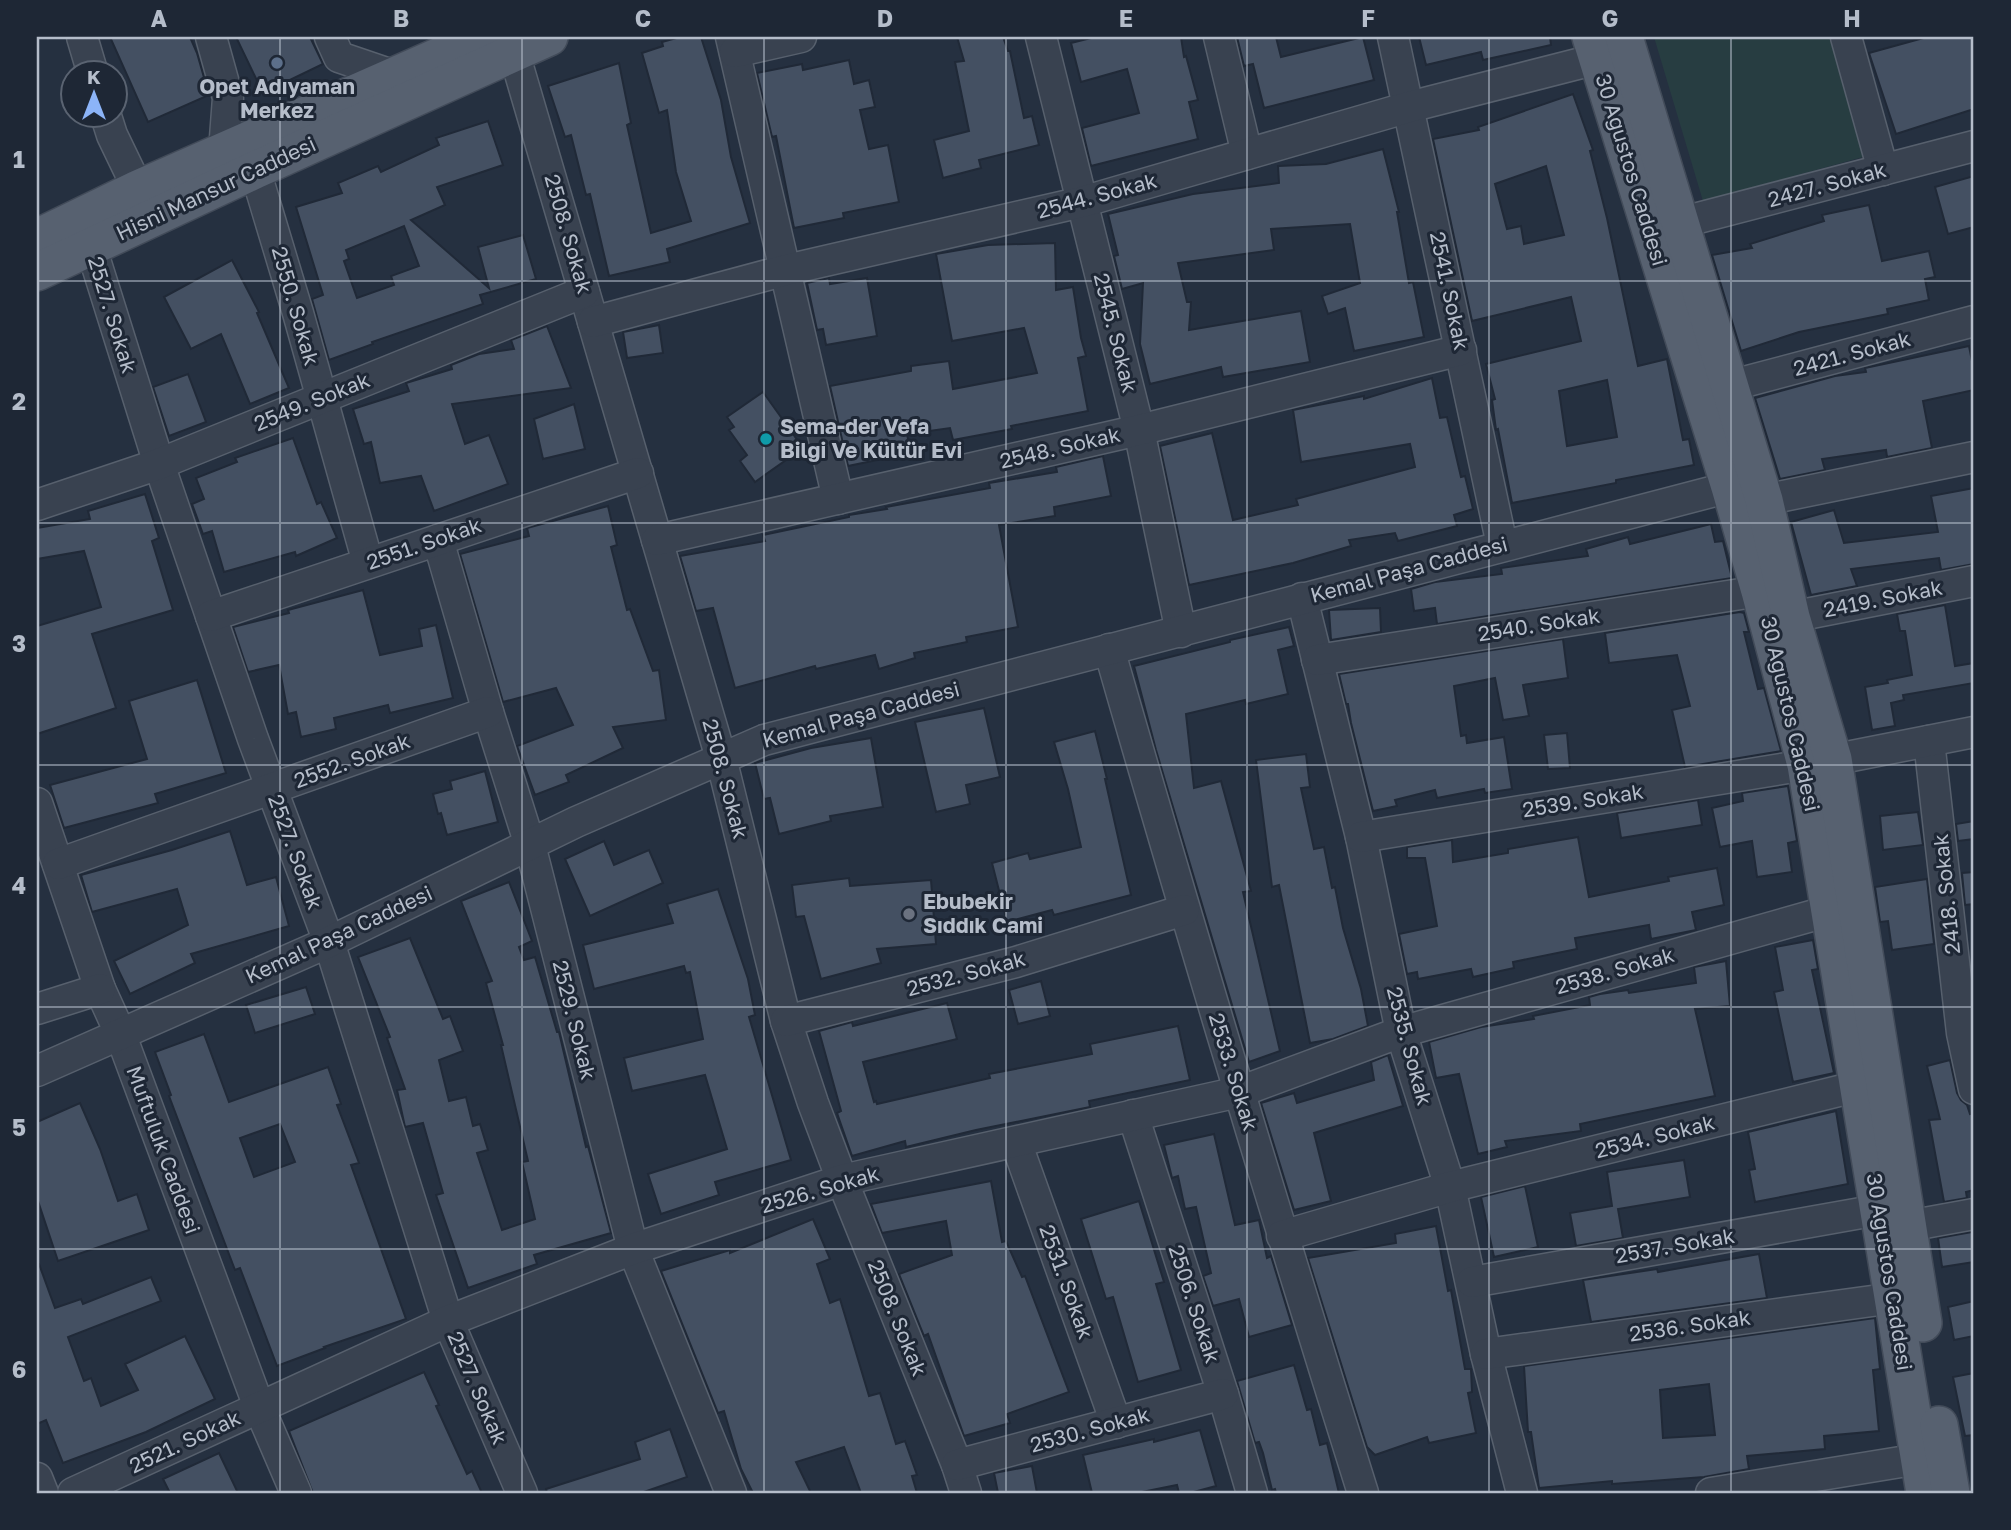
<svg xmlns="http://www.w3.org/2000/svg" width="2011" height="1530" viewBox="0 0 2011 1530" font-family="'Golos Text',sans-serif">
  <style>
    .green { fill: #273d41 }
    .building { fill: #445062; stroke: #202937; stroke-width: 2; fill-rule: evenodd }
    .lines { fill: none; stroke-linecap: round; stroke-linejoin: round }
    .minor-casing { stroke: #57606d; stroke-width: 33 }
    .major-casing { stroke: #424b59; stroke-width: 40 }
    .minor { stroke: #394250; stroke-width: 30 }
    .major { stroke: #576170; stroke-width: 37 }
    .grid { fill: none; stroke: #b5bdca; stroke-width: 2; stroke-opacity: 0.55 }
    .service-dot { fill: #5c6f8a; stroke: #1e2735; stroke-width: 2.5 }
    .culture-dot { fill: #0f9aa8; stroke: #1e2735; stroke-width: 2.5 }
    .worship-dot { fill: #6b7280; stroke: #1e2735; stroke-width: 2.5 }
    .labels { text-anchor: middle; stroke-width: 6; stroke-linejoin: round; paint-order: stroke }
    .poi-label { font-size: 21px; font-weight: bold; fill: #b5bdca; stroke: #1e2735; text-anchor: start }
    .street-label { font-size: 21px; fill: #b5bdca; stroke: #1e2735 }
    .neatline { fill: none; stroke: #b5bdca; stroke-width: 2.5 }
    .grid-label { font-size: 23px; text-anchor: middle; font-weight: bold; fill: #b5bdca }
  </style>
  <rect width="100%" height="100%" fill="#253040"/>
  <polygon class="green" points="1654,37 1830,37 1863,157 1703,201"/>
  <g class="building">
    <polygon points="110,37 190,37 197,53 209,95 148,122"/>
    <polygon points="236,37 310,37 323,64 263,93"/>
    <polygon points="680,37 701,37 721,100 731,157 750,223 667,249 670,262 609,276 590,194 586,195 571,135 565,137 548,86 619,63 631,123 627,125 651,233 691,221 676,172 667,110 659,113 642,53 663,46 662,42"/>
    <polygon points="957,37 1003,37 1008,51 1010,51 1024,118 1032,116 1039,145 979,160 981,168 943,178 934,140 969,131 955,62 964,61"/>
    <polygon points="1095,37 1181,37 1184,57 1186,56 1198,100 1189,102 1198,139 1091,166 1082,128 1139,113 1127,69 1081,82 1071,43"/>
    <polygon points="1237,37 1276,37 1281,57 1363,37 1374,80 1264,108 1253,64 1244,66"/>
    <polygon points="1419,37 1550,37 1551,45 1483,60 1481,52 1426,65"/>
    <polygon points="1927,37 1974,37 1974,109 1896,134 1869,53"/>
    <polygon points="849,60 854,84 869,80 875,107 860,110 869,149 888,145 899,202 843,213 844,218 794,228 776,136 772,137 757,73 802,64 803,70"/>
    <path d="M1573,94l20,56 -3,1 17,67 31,148 29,-7 16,81 6,-1 5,26 -78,15v3l-104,20 -14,-74 -2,1 -4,-30 3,-1 -9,-35 95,-23 -10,-44 -99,24 -39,-182 46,-9 -1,-3zM1546,166l18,69 -40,9 -3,-18 -14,3 -12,-45zM1607,380l10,57 -50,9 -8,-55z"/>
    <path d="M488,121l15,44 -66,22 8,18 -34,15 78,68 -11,-41 45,-12 13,44 -56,16 3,9 -111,38 1,2 -44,16 -17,-61 11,-4 -27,-88 46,-14 -4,-10 40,-17 3,6 58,-27 -3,-7zM404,226l15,40 -28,10 3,9 -37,13 -13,-37 5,-2 -3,-9z"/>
    <polygon points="1383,149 1399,212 1397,212 1409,283 1413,282 1424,337 1354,351 1345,308 1328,314 1322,296 1360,283 1350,224 1271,229 1274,250 1178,263 1187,302 1191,302 1189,330 1301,311 1310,362 1223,377 1221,367 1150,384 1140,344 1143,283 1122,289 1114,256 1118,255 1108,214 1193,194 1279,183 1278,166 1326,164"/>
    <polygon points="1974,176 1974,227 1948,234 1935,187"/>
    <polygon points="1869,205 1882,261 1929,251 1935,277 1925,279 1929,300 1887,309 1888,314 1799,332 1741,351 1712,255 1752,248 1750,244 1824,221 1822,215"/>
    <polygon points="1055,243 1056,290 1073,287 1081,338 1086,356 1078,358 1088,411 1011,426 1012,429 953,440 950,428 907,434 911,453 848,466 830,386 911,371 911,366 949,361 953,389 1037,373 1024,328 952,341 936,254 988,245"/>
    <polygon points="232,260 259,312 257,313 289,388 250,404 221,334 191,349 164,297"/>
    <polygon points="829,278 830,284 867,278 877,336 826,345 823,329 817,330 807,283"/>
    <polygon points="659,325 663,353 627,358 623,332"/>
    <polygon points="547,326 571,388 452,404 465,444 489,435 508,484 434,511 421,476 380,483 371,442 364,444 353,409 409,391 406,383 452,369 451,365 479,354 514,349 511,340"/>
    <polygon points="1969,346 1974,371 1974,390 1923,401 1932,448 1887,457 1886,450 1822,459 1825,470 1780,479 1755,398 1835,376 1866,372 1865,368"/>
    <polygon points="188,374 206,422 169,436 153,387"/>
    <polygon points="1432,378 1440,418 1447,417 1461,477 1465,476 1473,509 1454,515 1457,526 1398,541 1395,533 1349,540 1351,546 1293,563 1189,585 1160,446 1212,433 1233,520 1298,505 1296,499 1415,467 1410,444 1301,462 1293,410 1364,396 1364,399"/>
    <polygon points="763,392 803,448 755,482 740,461 747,455 729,430 734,427 727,417"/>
    <polygon points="574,404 585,449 543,459 534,419"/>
    <polygon points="293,438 317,504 321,502 337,538 296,556 295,552 224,572 212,531 203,534 192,504 204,499 196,478 237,462 235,458"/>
    <polygon points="1103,456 1111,496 1054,507 1055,516 999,525 1018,627 966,637 967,642 914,653 915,658 879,669 875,655 816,669 815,666 735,688 713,608 696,611 680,556 765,541 763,535 849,517 849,515 887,509 886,507 990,488 989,483 1057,472 1056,467"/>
    <polygon points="1974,488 1974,564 1941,570 1939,558 1851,569 1857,586 1811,595 1791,522 1834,510 1844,543 1938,532 1931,496"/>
    <polygon points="145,494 159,538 152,541 173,610 92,634 116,708 37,734 37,626 101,607 84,551 37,559 37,528 90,519 88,511"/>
    <polygon points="608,506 617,545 611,547 627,610 630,609 653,671 659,670 666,720 613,727 623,748 566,775 569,782 535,795 517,746 573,725 556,688 503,702 460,554 529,536 527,528"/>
    <polygon points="1711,524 1715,542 1723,541 1732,578 1437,624 1435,608 1414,611 1411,589 1435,582 1502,574 1501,568 1588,556 1586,549 1628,537 1630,544"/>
    <polygon points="363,590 380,655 422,646 419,629 436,625 453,698 390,713 388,705 334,718 336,729 301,737 296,712 288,714 279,665 248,672 233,627 289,613 288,610"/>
    <polygon points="1945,605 1955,666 1974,663 1974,683 1903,695 1904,700 1891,703 1895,726 1872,730 1865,687 1888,683 1887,680 1912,675 1905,631 1900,631 1897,614"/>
    <polygon points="1380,608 1381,632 1331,640 1329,610"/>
    <polygon points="1740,612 1744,613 1749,632 1744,632 1758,689 1764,688 1781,751 1685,767 1672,710 1690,706 1677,655 1609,663 1605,633"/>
    <polygon points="1289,627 1294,646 1278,650 1288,694 1246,704 1245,700 1186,714 1194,788 1221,781 1251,891 1243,892 1280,1051 1249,1062 1156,750 1134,666 1230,642 1230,640"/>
    <polygon points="1563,639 1568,678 1523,685 1529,716 1503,720 1495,678 1454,686 1461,736 1466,735 1467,743 1504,737 1512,789 1485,793 1484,789 1437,798 1435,790 1395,800 1397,806 1373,811 1351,723 1348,704 1346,704 1339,674"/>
    <polygon points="197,680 226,773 155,794 158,803 64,828 50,785 147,759 129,701"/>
    <polygon points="984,708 1000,777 966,785 970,804 936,812 915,722"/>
    <polygon points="1095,731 1107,779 1105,779 1131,895 1054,915 1052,910 1007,922 992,863 1028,853 1030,859 1081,847 1068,789 1054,742"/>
    <polygon points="1567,733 1570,768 1548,769 1544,735"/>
    <polygon points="871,738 883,807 830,816 831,821 779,834 770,798 764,799 755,763 811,748"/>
    <polygon points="1306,754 1310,787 1301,788 1314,849 1324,847 1332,888 1335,887 1343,928 1361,989 1368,1026 1333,1039 1310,1043 1279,885 1272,887 1256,760"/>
    <polygon points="485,771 498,822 447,835 441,813 438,814 433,794 452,789 450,781"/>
    <polygon points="1788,786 1797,841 1788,843 1792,872 1757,877 1752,841 1720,847 1712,808 1743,801 1742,793"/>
    <polygon points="1698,800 1702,825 1621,838 1617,813"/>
    <polygon points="1918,812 1923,845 1883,850 1880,816"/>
    <polygon points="1974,821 1974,839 1958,841 1956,824"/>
    <polygon points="230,831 247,885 276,877 289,926 191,954 195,963 130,994 114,961 188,925 177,889 92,912 81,875 172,850"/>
    <polygon points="1578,837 1589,897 1669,881 1668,877 1717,868 1724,905 1692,912 1696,930 1651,939 1649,925 1575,938 1577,949 1513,962 1514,968 1473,977 1471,969 1418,979 1417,972 1407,974 1399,934 1437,926 1425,858 1407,858 1407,847 1452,840 1453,862 1508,853 1508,849"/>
    <polygon points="604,841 614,865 649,850 663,883 590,916 565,859"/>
    <polygon points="1974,872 1974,904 1965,905 1962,873"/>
    <polygon points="849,878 850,886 931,880 936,944 877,949 881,963 821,979 804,916 796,917 792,885"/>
    <polygon points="1927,879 1934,944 1892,950 1888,921 1880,922 1875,887"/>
    <polygon points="509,882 532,941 519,947 524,960 535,957 557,1032 559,1032 586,1147 588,1146 611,1233 534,1255 537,1264 468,1288 436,1195 443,1193 423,1123 405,1127 397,1090 405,1089 387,1038 390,1037 358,957 410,938 443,1019 450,1016 463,1051 439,1060 449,1101 466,1097 473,1126 480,1124 488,1150 477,1153 502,1230 535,1219 522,1162 528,1161 501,1045 503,1045 486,983 492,981 461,901"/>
    <polygon points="718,889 748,979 755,1015 749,1017 791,1160 715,1182 719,1195 661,1214 648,1174 727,1149 705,1075 632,1091 624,1058 703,1039 690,972 686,973 684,966 594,989 583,945 673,923 667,904"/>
    <polygon points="1813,940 1818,969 1812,970 1834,1073 1793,1082 1774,992 1783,990 1775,947"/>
    <polygon points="1726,961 1730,1006 1695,1009 1715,1096 1580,1124 1581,1131 1505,1141 1507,1147 1478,1154 1459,1074 1436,1078 1429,1042 1481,1027 1534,1019 1533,1016 1590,1005 1589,997 1600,994 1628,990 1629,993 1696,983 1694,967"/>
    <polygon points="1041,981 1050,1016 1018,1024 1009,990"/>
    <polygon points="306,987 315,1014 255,1033 246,1005"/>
    <polygon points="947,1003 957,1039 863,1062 874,1102 876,1101 877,1104 990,1078 989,1074 1092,1054 1090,1044 1178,1026 1190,1080 1089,1101 1090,1107 976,1130 906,1147 905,1141 852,1156 837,1113 841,1111 819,1031 852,1022 853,1026"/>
    <path d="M204,1034l25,68 99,-35 13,37 -4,1 22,58 -8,2 55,154 -82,28 1,1 -48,18 -37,-98 -5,2 -66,-174 2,-1 -16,-43zM280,1124l15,38 -41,15 -14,-39z"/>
    <polygon points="1388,1055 1403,1106 1314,1133 1331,1201 1294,1210 1261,1103 1294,1093 1297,1103 1374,1080 1371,1062"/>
    <polygon points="1950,1060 1957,1093 1961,1100 1967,1105 1970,1114 1974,1113 1974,1190 1966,1192 1967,1198 1944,1202 1929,1120 1940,1119 1927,1066"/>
    <polygon points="80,1103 100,1149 118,1201 137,1194 149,1230 58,1261 37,1198 37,1122"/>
    <polygon points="1836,1111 1848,1184 1755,1202 1749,1170 1755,1169 1748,1132"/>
    <polygon points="1214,1134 1235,1225 1259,1220 1267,1258 1271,1256 1292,1325 1249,1337 1239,1299 1213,1306 1203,1276 1211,1273 1196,1207 1185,1209 1178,1176 1172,1178 1164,1145"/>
    <polygon points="1684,1160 1690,1197 1618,1209 1623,1238 1576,1246 1570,1213 1612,1206 1607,1172"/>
    <polygon points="991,1181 1002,1242 1006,1241 1022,1277 1025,1276 1069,1392 1007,1414 1010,1423 964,1436 928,1334 924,1336 899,1274 952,1255 946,1221 882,1233 871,1204"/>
    <polygon points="1525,1186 1538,1247 1494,1257 1481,1197"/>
    <polygon points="1139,1201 1164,1282 1156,1284 1181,1370 1138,1382 1113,1297 1106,1299 1081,1219"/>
    <polygon points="813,1219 830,1259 817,1264 830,1303 840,1299 869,1396 880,1393 896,1444 905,1441 917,1475 912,1476 917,1493 861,1493 844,1447 796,1462 811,1493 753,1493 741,1469 724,1411 718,1413 661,1271 730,1250 730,1253"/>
    <polygon points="1436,1226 1448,1291 1451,1290 1465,1369 1471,1369 1472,1392 1468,1393 1476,1433 1429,1443 1427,1437 1375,1455 1367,1447 1308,1258 1396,1243 1395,1234"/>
    <polygon points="1972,1232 1974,1262 1942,1267 1938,1238"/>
    <polygon points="1759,1254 1767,1298 1591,1322 1583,1280 1657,1269 1658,1272"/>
    <polygon points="37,1264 39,1264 55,1308 81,1299 83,1304 151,1277 161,1301 68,1337 84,1381 91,1378 101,1406 138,1390 125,1364 185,1336 215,1399 146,1432 63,1463 46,1420 37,1424"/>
    <polygon points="1974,1301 1974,1336 1954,1340 1948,1307"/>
    <path d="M1875,1318l5,51 -7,1 6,61 -55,5 1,13 -78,7 2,13 -45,8 -92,7v-3l-73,7 -8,-56h-3l-4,-66zM1709,1384l6,51 -52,3 -3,-48z"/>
    <polygon points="1294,1365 1307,1410 1311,1409 1320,1445 1327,1443 1339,1493 1276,1493 1275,1489 1272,1490 1263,1453 1259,1442 1255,1443 1237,1381"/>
    <polygon points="424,1372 439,1405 436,1406 467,1474 472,1471 482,1493 313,1493 289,1431"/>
    <polygon points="1974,1373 1974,1435 1965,1436 1953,1377"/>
    <polygon points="670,1429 687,1477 641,1493 547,1493 546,1489 640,1459 635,1442"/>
    <polygon points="1200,1430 1216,1486 1190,1493 1179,1493 1177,1485 1137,1493 1092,1493 1083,1455 1154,1439 1154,1442"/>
    <polygon points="219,1453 238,1493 170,1493 163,1479"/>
    <polygon points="1032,1466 1037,1493 998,1493 994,1473"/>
  </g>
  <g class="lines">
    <g class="minor-casing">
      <g id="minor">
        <polyline points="82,37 93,74"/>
        <polyline points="211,37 228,98 224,151"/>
        <polyline points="330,37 339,57 395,76"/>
        <polyline points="731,37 838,499"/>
        <polyline points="1041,37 1139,430 1181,632"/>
        <polyline points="1219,37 1247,154"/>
        <polyline points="1393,37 1502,545"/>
        <polyline points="1846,37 1883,170"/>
        <polyline points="735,52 801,37"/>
        <polyline points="514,53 721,758 786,1021 813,1103 842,1180 957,1465 966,1493"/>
        <polyline points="106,116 112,135 138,189"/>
        <polyline points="255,170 298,313 368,563"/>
        <polyline points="1679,223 1974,146"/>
        <polyline points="91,247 159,464 253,739 329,942 448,1321 522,1493"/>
        <polyline points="593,322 786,270 1082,202 1409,107 1597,59"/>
        <polyline points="1729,386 1974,321"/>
        <polyline points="1764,500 1974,457"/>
        <polyline points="37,505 159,464 584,292"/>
        <polyline points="438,540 488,712 530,845 633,1249 731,1493"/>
        <polyline points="657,540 1139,430 1461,350"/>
        <polyline points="1302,598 1361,837 1401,1032 1450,1187 1486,1354 1522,1493"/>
        <polyline points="211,616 638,473"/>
        <polyline points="1791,617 1974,581"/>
        <path d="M1109,649c81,282 166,564 254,844"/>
        <polyline points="1317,660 1760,591"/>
        <polyline points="1929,741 1962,1033 1974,1089"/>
        <polyline points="37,803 100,989 120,1033 259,1407 296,1493"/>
        <polyline points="1361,837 1806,765 1974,732"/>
        <polyline points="58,864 488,712"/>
        <polyline points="37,1009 100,989"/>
        <polyline points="786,1021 1016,962 1184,910"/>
        <polyline points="37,1071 329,942 576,822 764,740 1730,487"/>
        <polyline points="1133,1115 1223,1394 1252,1493"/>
        <polyline points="1016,1142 1116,1423"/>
        <polyline points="1908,1226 1974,1214"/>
        <polyline points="1282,1236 1450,1187 1859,1086"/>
        <polyline points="1472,1282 1878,1210"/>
        <polyline points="1486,1354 1894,1298"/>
        <polyline points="957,1465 1223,1394"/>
        <polyline points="37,1478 43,1493"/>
        <polyline points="73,1493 448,1321 633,1249 842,1180 1239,1092 1401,1032 1829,911"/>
        <polyline points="1711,1493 1919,1459"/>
      </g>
    </g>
    <g class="major-casing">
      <g id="major">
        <polyline points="1591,37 1730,487 1760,591 1806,765 1925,1493"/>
        <polyline points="1624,37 1764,500 1791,617 1833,759 1923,1323"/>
        <polyline points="37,238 138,189 483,37"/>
        <polyline points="37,272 255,170 549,37"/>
        <polyline points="1939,1425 1951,1493"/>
      </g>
    </g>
    <use href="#minor" class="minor"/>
    <use href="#major" class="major"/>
  </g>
  <path class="grid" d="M280,37v1456M522,37v1456M764,37v1456M1006,37v1456M1247,37v1456M1489,37v1456M1731,37v1456M37,281h1937M37,523h1937M37,765h1937M37,1007h1937M37,1249h1937"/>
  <circle class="service-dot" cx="277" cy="63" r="7"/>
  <circle class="culture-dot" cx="766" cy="439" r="7"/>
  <circle class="worship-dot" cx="909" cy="914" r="7"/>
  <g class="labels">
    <g class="poi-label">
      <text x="277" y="94" text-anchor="middle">Opet Adıyaman<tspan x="277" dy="24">Merkez</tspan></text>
      <text x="780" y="434">Sema-der Vefa<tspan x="780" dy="24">Bilgi Ve Kültür Evi</tspan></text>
      <text x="923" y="909">Ebubekir<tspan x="923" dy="24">Sıddık Cami</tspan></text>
    </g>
    <g class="street-label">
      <text transform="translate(1631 170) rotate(73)" y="7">30 Agustos Caddesi</text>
      <text transform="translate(1827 185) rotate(-15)" y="7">2427. Sokak</text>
      <text transform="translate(216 189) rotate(-25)" y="7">Hisni Mansur Caddesi</text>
      <text transform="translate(1097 196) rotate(-15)" y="7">2544. Sokak</text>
      <text transform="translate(568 234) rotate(74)" y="7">2508. Sokak</text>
      <text transform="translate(1449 291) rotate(78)" y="7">2541. Sokak</text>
      <text transform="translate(295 306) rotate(74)" y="7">2550. Sokak</text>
      <text transform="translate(112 315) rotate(73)" y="7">2527. Sokak</text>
      <text transform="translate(1115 333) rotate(76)" y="7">2545. Sokak</text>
      <text transform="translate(1852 354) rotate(-15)" y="7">2421. Sokak</text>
      <text transform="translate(312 402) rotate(-22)" y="7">2549. Sokak</text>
      <text transform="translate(1060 448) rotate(-13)" y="7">2548. Sokak</text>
      <text transform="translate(424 544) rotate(-19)" y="7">2551. Sokak</text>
      <text transform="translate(1409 570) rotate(-15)" y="7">Kemal Paşa Caddesi</text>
      <text transform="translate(1883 599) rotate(-11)" y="7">2419. Sokak</text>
      <text transform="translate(1539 625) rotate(-9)" y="7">2540. Sokak</text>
      <text transform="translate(1790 714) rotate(77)" y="7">30 Agustos Caddesi</text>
      <text transform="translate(861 715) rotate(-15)" y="7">Kemal Paşa Caddesi</text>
      <text transform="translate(352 761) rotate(-20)" y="7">2552. Sokak</text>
      <text transform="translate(725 779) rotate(75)" y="7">2508. Sokak</text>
      <text transform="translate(1583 801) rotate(-9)" y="7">2539. Sokak</text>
      <text transform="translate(295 852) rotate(70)" y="7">2527. Sokak</text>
      <text transform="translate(1947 894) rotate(-96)" y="7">2418. Sokak</text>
      <text transform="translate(339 935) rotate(-25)" y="7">Kemal Paşa Caddesi</text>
      <text transform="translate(1615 971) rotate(-16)" y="7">2538. Sokak</text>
      <text transform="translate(966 974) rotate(-15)" y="7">2532. Sokak</text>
      <text transform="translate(574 1020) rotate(76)" y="7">2529. Sokak</text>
      <text transform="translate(1409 1046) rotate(75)" y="7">2535. Sokak</text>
      <text transform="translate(1233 1072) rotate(73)" y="7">2533. Sokak</text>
      <text transform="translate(1655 1137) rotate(-14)" y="7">2534. Sokak</text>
      <text transform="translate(163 1150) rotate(70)" y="7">Muftuluk Caddesi</text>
      <text transform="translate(820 1190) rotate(-16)" y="7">2526. Sokak</text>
      <text transform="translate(1675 1246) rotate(-10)" y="7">2537. Sokak</text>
      <text transform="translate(1889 1272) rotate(81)" y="7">30 Agustos Caddesi</text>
      <text transform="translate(1066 1282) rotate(70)" y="7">2531. Sokak</text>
      <text transform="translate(1194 1304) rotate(72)" y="7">2506. Sokak</text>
      <text transform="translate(897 1318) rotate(68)" y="7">2508. Sokak</text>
      <text transform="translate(1690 1326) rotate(-8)" y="7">2536. Sokak</text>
      <text transform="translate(477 1388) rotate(67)" y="7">2527. Sokak</text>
      <text transform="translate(1090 1430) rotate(-15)" y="7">2530. Sokak</text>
      <text transform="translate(185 1442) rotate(-25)" y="7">2521. Sokak</text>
    </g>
  </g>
  <rect width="2011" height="1530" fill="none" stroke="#1e2735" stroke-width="77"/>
  <g transform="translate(94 94)"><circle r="33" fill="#1e2735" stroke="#5a6371" stroke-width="2"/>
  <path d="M0-5L12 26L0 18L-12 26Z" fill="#8cb4f8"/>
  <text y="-10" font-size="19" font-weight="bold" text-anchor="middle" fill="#b5bdca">K</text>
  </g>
  <rect x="38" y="38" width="1934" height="1454" class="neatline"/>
  <g class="grid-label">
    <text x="159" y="27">A</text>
    <text x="401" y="27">B</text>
    <text x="643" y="27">C</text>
    <text x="885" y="27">D</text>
    <text x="1126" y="27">E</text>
    <text x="1368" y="27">F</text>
    <text x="1610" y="27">G</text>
    <text x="1852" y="27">H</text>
    <text x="19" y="168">1</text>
    <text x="19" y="410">2</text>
    <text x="19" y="652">3</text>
    <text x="19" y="894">4</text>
    <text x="19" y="1136">5</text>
    <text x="19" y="1378">6</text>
  </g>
</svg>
